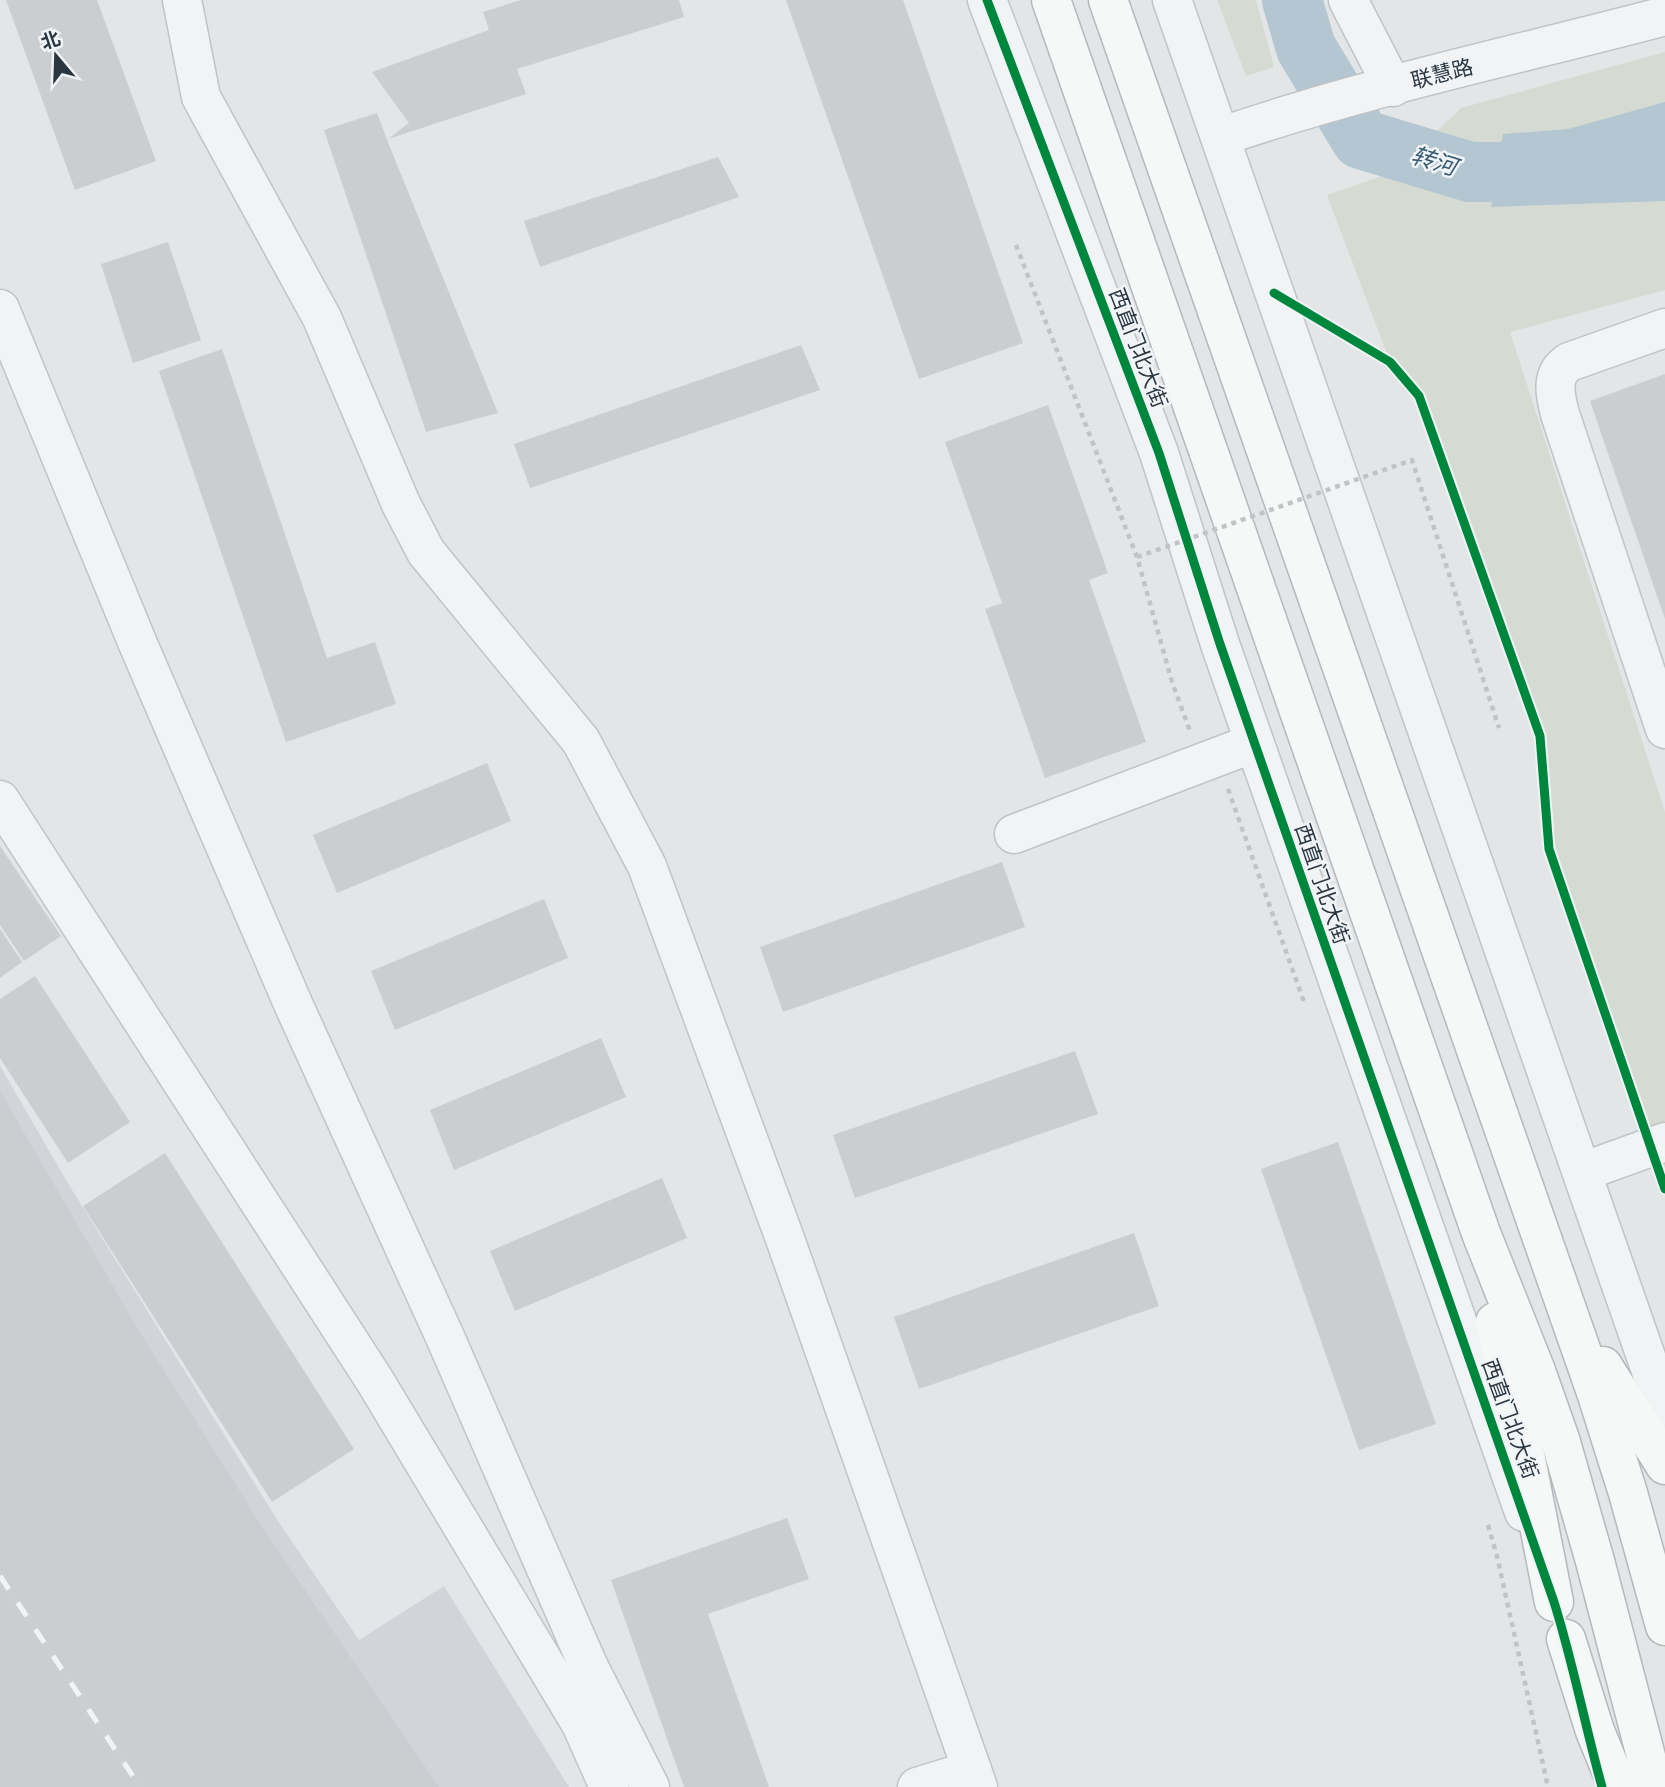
<svg xmlns="http://www.w3.org/2000/svg" width="1665" height="1787" viewBox="0 0 1665 1787" font-family="'Exo 2','Noto Sans SC',sans-serif">
  <style>
    .built { fill: #d1d5da }
    .green { fill: #d5dbd3 }
    .water { fill: #b3c6d1 }
    .lines { fill: none; stroke-linecap: round; stroke-linejoin: round }
    .river { stroke: #b3c6d1; stroke-width: 60 }
    .building { fill: #cbced0 }
    .minor-casing { stroke: #c1c3c5; stroke-width: 41 }
    .highway-casing { stroke: #b5b8bc; stroke-width: 41 }
    .path { stroke: #c1c4c6; stroke-width: 4.5; stroke-dasharray: 5 5; stroke-linecap: butt }
    .minor { stroke: #f2f3f5; stroke-width: 38 }
    .highway { stroke: #f6f7f7; stroke-width: 38 }
    .rail-casing { stroke: #cccecf; stroke-width: 8 }
    .rail { stroke: #f1f4f7; stroke-width: 5; stroke-dasharray: 16; stroke-linecap: butt }
    .path-bridge { stroke: #c1c4c6; stroke-width: 4.5; stroke-dasharray: 5 5; stroke-linecap: butt }
    .cycleway-casing { stroke: #f1f4f7; stroke-width: 13 }
    .cycleway { stroke: #00873e; stroke-width: 9 }
    .labels { text-anchor: middle; stroke-width: 5; stroke-linejoin: round; paint-order: stroke }
    .street-label { font-size: 21px; fill: #2a3640; stroke: #f1f4f7 }
    .water-label { font-size: 23px; font-style: italic; fill: #365b72; stroke: #f1f4f7 }
  </style>
  <rect width="100%" height="100%" fill="#e3e5e7"/>
  <polygon class="built" points="0,1066 69,1185 278,1521 359,1640 444,1586 569,1787 0,1787"/>
  <g class="green">
    <polygon points="1217,0 1256,0 1274,67 1246,76"/>
    <polygon points="1665,52 1665,290 1510,332 1665,812 1665,1189 1549,849 1540,736 1419,396 1390,362 1327,195 1394,172 1461,108"/>
  </g>
  <polygon class="water" points="1665,102 1665,201 1491,207 1503,134 1568,129"/>
  <g class="lines">
    <polyline class="river" points="1292,0 1306,48 1361,139 1470,172 1527,172 1665,163"/>
  </g>
  <g class="building">
    <polygon points="6,0 97,0 156,161 75,190"/>
    <polygon points="521,0 679,0 684,17 517,69 526,94 388,139 409,123 372,72 489,30 483,12"/>
    <polygon points="786,0 903,0 1023,343 919,379"/>
    <polygon points="377,113 387,140 498,413 426,432 324,130"/>
    <polygon points="718,157 739,197 540,267 524,221"/>
    <polygon points="168,242 201,340 133,363 101,264"/>
    <polygon points="801,345 820,390 530,488 514,444"/>
    <polygon points="222,349 327,658 375,642 396,704 286,742 159,371"/>
    <polygon points="1665,374 1665,619 1590,401"/>
    <polygon points="1048,405 1108,573 1089,580 1146,742 1045,778 985,609 1002,603 945,442"/>
    <polygon points="487,763 511,821 337,893 313,835"/>
    <polygon points="0,846 61,936 24,961 0,925"/>
    <polygon points="1002,862 1025,927 783,1012 760,947"/>
    <polygon points="544,899 568,958 395,1030 371,971"/>
    <polygon points="0,929 22,962 0,978"/>
    <polygon points="35,976 130,1122 68,1163 0,1058 0,999"/>
    <polygon points="601,1038 626,1097 454,1170 430,1110"/>
    <polygon points="1075,1051 1098,1114 855,1198 833,1135"/>
    <polygon points="0,1091 141,1334 263,1528 439,1787 0,1787"/>
    <polygon points="1338,1142 1436,1424 1359,1450 1261,1169"/>
    <polygon points="165,1153 354,1449 272,1502 83,1206"/>
    <polygon points="662,1178 687,1238 515,1311 490,1251"/>
    <polygon points="1134,1233 1159,1306 919,1389 894,1317"/>
    <polygon points="787,1518 809,1579 708,1614 769,1787 684,1787 611,1580"/>
  </g>
  <g class="lines">
    <g class="minor-casing">
      <g id="minor">
        <polyline points="182,0 201,97 322,318 401,504 426,552 581,741 647,866 784,1236 978,1787"/>
        <polyline points="987,0 1159,453 1220,644 1524,1512"/>
        <polyline points="1172,0 1665,1411"/>
        <polyline points="1348,0 1393,87"/>
        <path d="M1220,137c145,-50 297,-82 445,-121"/>
        <polyline points="0,309 138,644 294,1006 445,1337 588,1665 650,1787"/>
        <path d="M1665,328l-96,34c-19,12 -14,33 -9,52l105,315"/>
        <polyline points="0,800 375,1381 581,1724 609,1787"/>
        <polyline points="1014,834 1254,743"/>
        <polyline points="1582,1172 1665,1142"/>
        <polyline points="917,1787 972,1770"/>
      </g>
    </g>
    <g class="highway-casing">
      <g id="highway">
        <polyline points="1051,0 1481,1233 1536,1371 1560,1439 1595,1561 1654,1787"/>
        <polyline points="1108,0 1597,1395 1628,1493 1665,1626"/>
        <polyline points="1495,1322 1513,1393 1554,1602"/>
        <polyline points="1603,1366 1665,1465"/>
        <polyline points="1566,1639 1595,1731 1618,1787"/>
      </g>
    </g>
    <g class="path">
      <polyline points="1016,245 1137,557 1172,682 1190,731"/>
      <polyline points="1228,789 1304,1002"/>
      <polyline points="1488,1525 1497,1556 1548,1787"/>
    </g>
    <use href="#minor" class="minor"/>
    <use href="#highway" class="highway"/>
    <g class="rail-casing">
      <polyline id="rail" points="0,1576 140,1787"/>
    </g>
    <use href="#rail" class="rail"/>
    <polyline class="path-bridge" points="1137,557 1412,460 1499,728"/>
    <g class="cycleway-casing">
      <g id="cycleway">
        <path d="M987,0l172,453 61,191 334,958c19,60 31,124 48,185"/>
        <polyline points="1274,293 1390,362 1419,396 1540,736 1549,849 1665,1189"/>
      </g>
    </g>
    <use href="#cycleway" class="cycleway"/>
  </g>
  <g class="labels">
    <g class="street-label">
      <text transform="translate(1442 74) rotate(-14)" y="7">联慧路</text>
      <text transform="translate(1138 348) rotate(69)" y="7">西直门北大街</text>
      <text transform="translate(1322 884) rotate(71)" y="7">西直门北大街</text>
      <text transform="translate(1510 1419) rotate(70)" y="7">西直门北大街</text>
    </g>
    <g class="water-label">
      <text transform="translate(1434 161) rotate(17)" y="8">转河</text>
    </g>
  </g>
  <g transform="translate(56 56) rotate(341)" stroke="#f1f4f7" stroke-width="5" paint-order="stroke">
  <path d="M0-5L12 26L0 18L-12 26Z" fill="#2a3640"/>
  <text y="-10" font-size="19" font-weight="bold" text-anchor="middle" fill="#2a3640">北</text>
  </g>
</svg>
